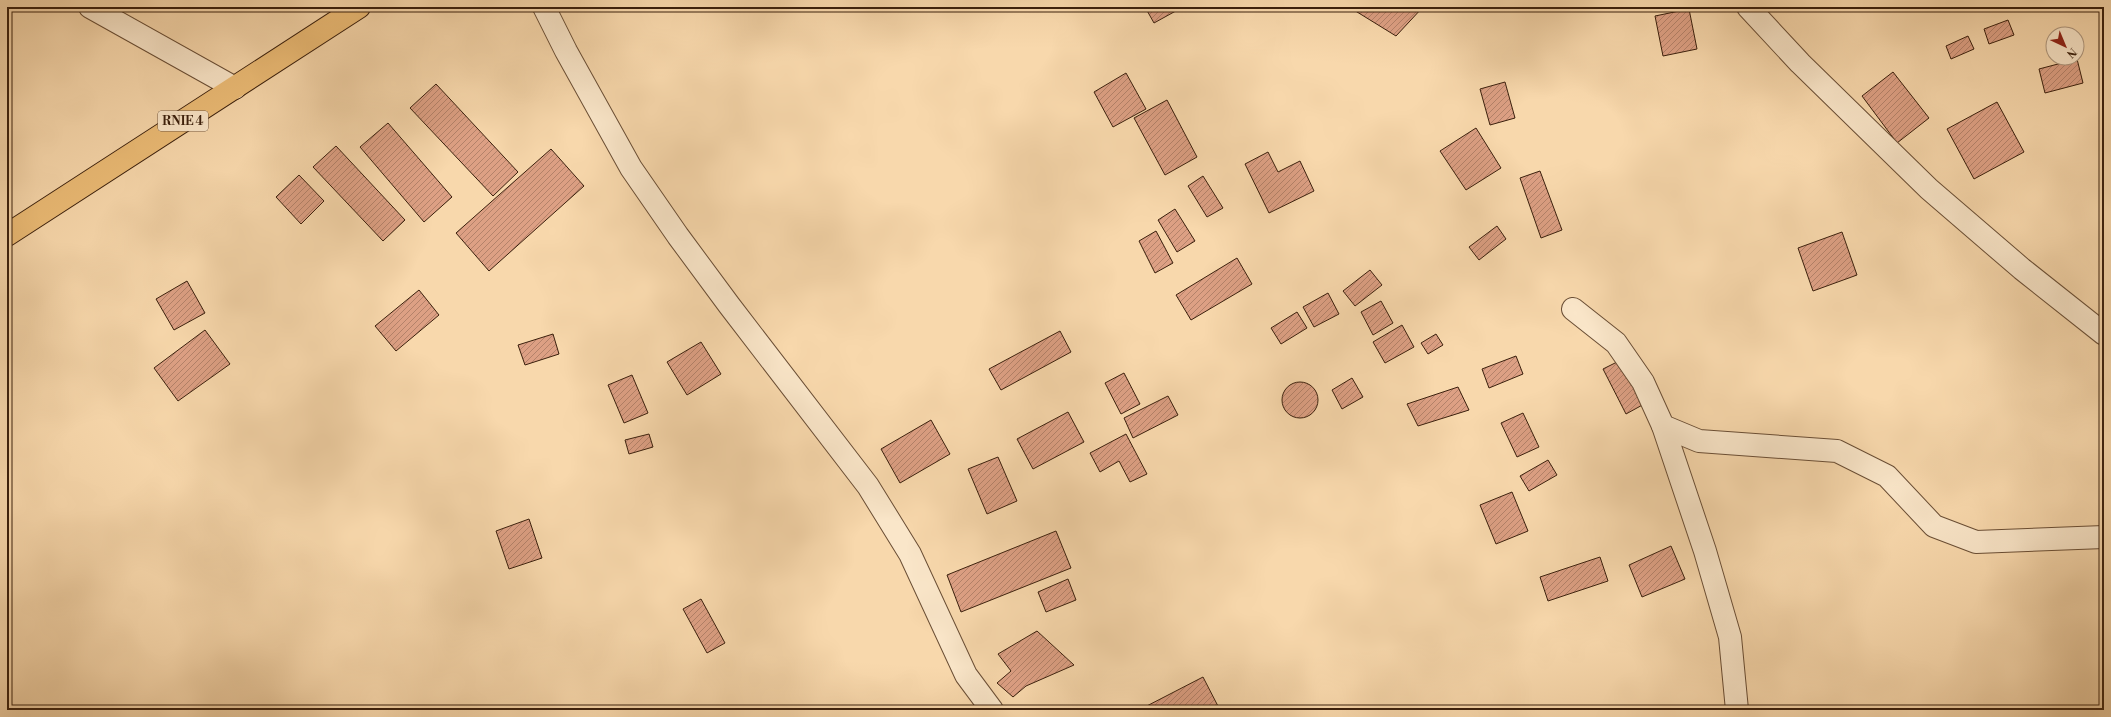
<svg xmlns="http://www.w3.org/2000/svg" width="2111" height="717" viewBox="0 0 2111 717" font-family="'Libre Bodoni',serif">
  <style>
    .building { fill: url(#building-hatch); stroke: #3b200d }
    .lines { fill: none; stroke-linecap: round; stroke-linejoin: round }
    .minor-casing { stroke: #6a4e35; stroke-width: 24 }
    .primary-casing { stroke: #3b200d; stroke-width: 24 }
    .minor { stroke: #fae6c9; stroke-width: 22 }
    .primary { stroke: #ecbc76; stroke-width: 22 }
    .labels { text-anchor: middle; stroke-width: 3; stroke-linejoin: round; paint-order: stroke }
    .shield { fill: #fae6c9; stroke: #745b45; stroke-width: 1 }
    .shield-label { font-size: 12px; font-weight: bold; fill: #3b200d }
  </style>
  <defs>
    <pattern id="building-hatch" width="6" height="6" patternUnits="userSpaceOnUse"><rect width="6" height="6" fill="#dda084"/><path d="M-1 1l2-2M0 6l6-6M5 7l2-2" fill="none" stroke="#b4826a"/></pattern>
  </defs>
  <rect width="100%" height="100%" fill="#f8d8ac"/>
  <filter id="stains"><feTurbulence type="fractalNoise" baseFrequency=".005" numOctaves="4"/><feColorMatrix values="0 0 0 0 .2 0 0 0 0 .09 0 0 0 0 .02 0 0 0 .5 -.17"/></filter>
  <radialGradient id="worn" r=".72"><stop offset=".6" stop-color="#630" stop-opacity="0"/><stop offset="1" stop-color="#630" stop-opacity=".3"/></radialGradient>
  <g class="building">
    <polygon points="1145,7 1183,7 1154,23"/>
    <polygon points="1349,7 1423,7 1396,36"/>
    <polygon points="1689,9 1697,49 1663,56 1655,16"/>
    <polygon points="2008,20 2014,35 1989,44 1984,29"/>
    <polygon points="1968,36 1974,49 1951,59 1946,46"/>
    <polygon points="2077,59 2083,83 2045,93 2039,69"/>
    <polygon points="1893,72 1929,118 1897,143 1862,96"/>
    <polygon points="1126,73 1146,109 1113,127 1094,92"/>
    <polygon points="1505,82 1515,118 1490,125 1480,89"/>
    <polygon points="436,84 518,172 493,196 410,108"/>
    <polygon points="1167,100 1197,157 1165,175 1134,118"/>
    <polygon points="1997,102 2024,152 1974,179 1947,129"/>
    <polygon points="388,123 452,197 424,222 360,147"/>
    <polygon points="1476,128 1501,168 1466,190 1440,151"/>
    <polygon points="336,146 405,220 383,241 313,167"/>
    <polygon points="551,149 584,186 489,271 456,233"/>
    <polygon points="1268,152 1278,172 1300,161 1314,191 1269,213 1245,164"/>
    <polygon points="1540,171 1562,230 1541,238 1520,178"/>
    <polygon points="299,175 324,201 301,224 276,197"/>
    <polygon points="1203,176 1223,208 1207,217 1188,186"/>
    <polygon points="1175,209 1195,241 1177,252 1158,220"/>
    <polygon points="1497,226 1506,239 1479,260 1469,247"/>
    <polygon points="1156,231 1173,263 1155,273 1139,241"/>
    <polygon points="1842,232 1857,275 1813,291 1798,248"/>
    <polygon points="1237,258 1252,284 1191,320 1176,295"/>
    <polygon points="1370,270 1382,285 1355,306 1343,291"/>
    <polygon points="187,281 205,313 174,330 156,299"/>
    <polygon points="419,290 439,315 396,351 375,326"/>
    <polygon points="1328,293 1339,314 1314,327 1303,307"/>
    <polygon points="1381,301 1393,323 1373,335 1361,312"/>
    <polygon points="1297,312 1307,328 1281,344 1271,328"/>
    <polygon points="1402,325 1414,347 1385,363 1373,342"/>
    <polygon points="205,330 230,364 178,401 154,368"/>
    <polygon points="1060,331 1071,352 1001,390 989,369"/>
    <polygon points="553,334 559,354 525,365 518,345"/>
    <polygon points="1436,334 1443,345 1428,354 1421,343"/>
    <polygon points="701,342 721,374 687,395 667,362"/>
    <polygon points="1516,356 1523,374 1489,388 1482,369"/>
    <polygon points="1623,359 1646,403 1626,414 1603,369"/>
    <polygon points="1124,373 1140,404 1121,414 1105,383"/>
    <polygon points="632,375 648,413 624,423 608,385"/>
    <polygon points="1352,378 1363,397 1342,409 1332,390"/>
    <circle cx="1300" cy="400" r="18"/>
    <polygon points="1458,387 1469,410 1418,426 1407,404"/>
    <polygon points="1168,396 1178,415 1133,438 1124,418"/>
    <polygon points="1068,412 1084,442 1033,469 1017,439"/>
    <polygon points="1523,413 1539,447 1517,457 1501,423"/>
    <polygon points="931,420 950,454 900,483 881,449"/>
    <polygon points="649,434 653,447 629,454 625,440"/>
    <polygon points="1126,434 1147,474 1130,482 1119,461 1100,472 1090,453"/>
    <polygon points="998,457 1017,501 987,514 968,469"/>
    <polygon points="1548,460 1557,475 1529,491 1520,476"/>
    <polygon points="1512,492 1528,531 1496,544 1480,505"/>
    <polygon points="529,519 542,558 509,569 496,531"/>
    <polygon points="1056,531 1071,568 961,612 947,575"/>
    <polygon points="1671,546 1685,579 1642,597 1629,565"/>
    <polygon points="1600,557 1608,581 1548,601 1540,577"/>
    <polygon points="1068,579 1076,600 1046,612 1038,592"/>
    <polygon points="701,599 725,643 707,653 683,609"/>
    <polygon points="1037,631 1074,665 1026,686 1013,697 997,683 1011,671 998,654"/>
    <polygon points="1203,677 1220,710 1139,710"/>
  </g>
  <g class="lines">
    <g class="minor-casing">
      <g id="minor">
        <polyline points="90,7 235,88"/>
        <polyline points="544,7 566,51 631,168 678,236 729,305 868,486 910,554 966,675 992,710"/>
        <polyline points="1748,7 1800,63 1929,189 2022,269 2104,334"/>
        <polyline points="1573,309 1616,343 1643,382 1663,426 1699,441 1837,451 1887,476 1934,526 1976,542 2104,537"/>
        <polyline points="1663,426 1705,551 1730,637 1737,710"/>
      </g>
    </g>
    <g class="primary-casing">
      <polyline id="primary" points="7,235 359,7"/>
    </g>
    <use href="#minor" class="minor"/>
    <use href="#primary" class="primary"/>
  </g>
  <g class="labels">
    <rect class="shield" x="158" y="111" width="50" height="20" rx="3"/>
    <g class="shield-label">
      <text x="183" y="125">RNIE 4</text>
    </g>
  </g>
  <rect width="2111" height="717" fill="none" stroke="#f8d8ac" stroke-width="24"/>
  <rect x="8" y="8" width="2095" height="701" fill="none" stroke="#3b200d" stroke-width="2"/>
  <rect x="12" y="12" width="2087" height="693" fill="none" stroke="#3b200d"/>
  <g transform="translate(2065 46) rotate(136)"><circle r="19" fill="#fae6c9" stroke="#ae977e"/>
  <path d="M0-3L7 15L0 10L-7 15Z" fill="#8f2418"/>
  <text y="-6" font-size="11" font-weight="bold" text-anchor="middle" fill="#3b200d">N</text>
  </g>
  <rect width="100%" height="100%" filter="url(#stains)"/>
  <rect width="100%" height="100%" fill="url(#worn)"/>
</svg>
